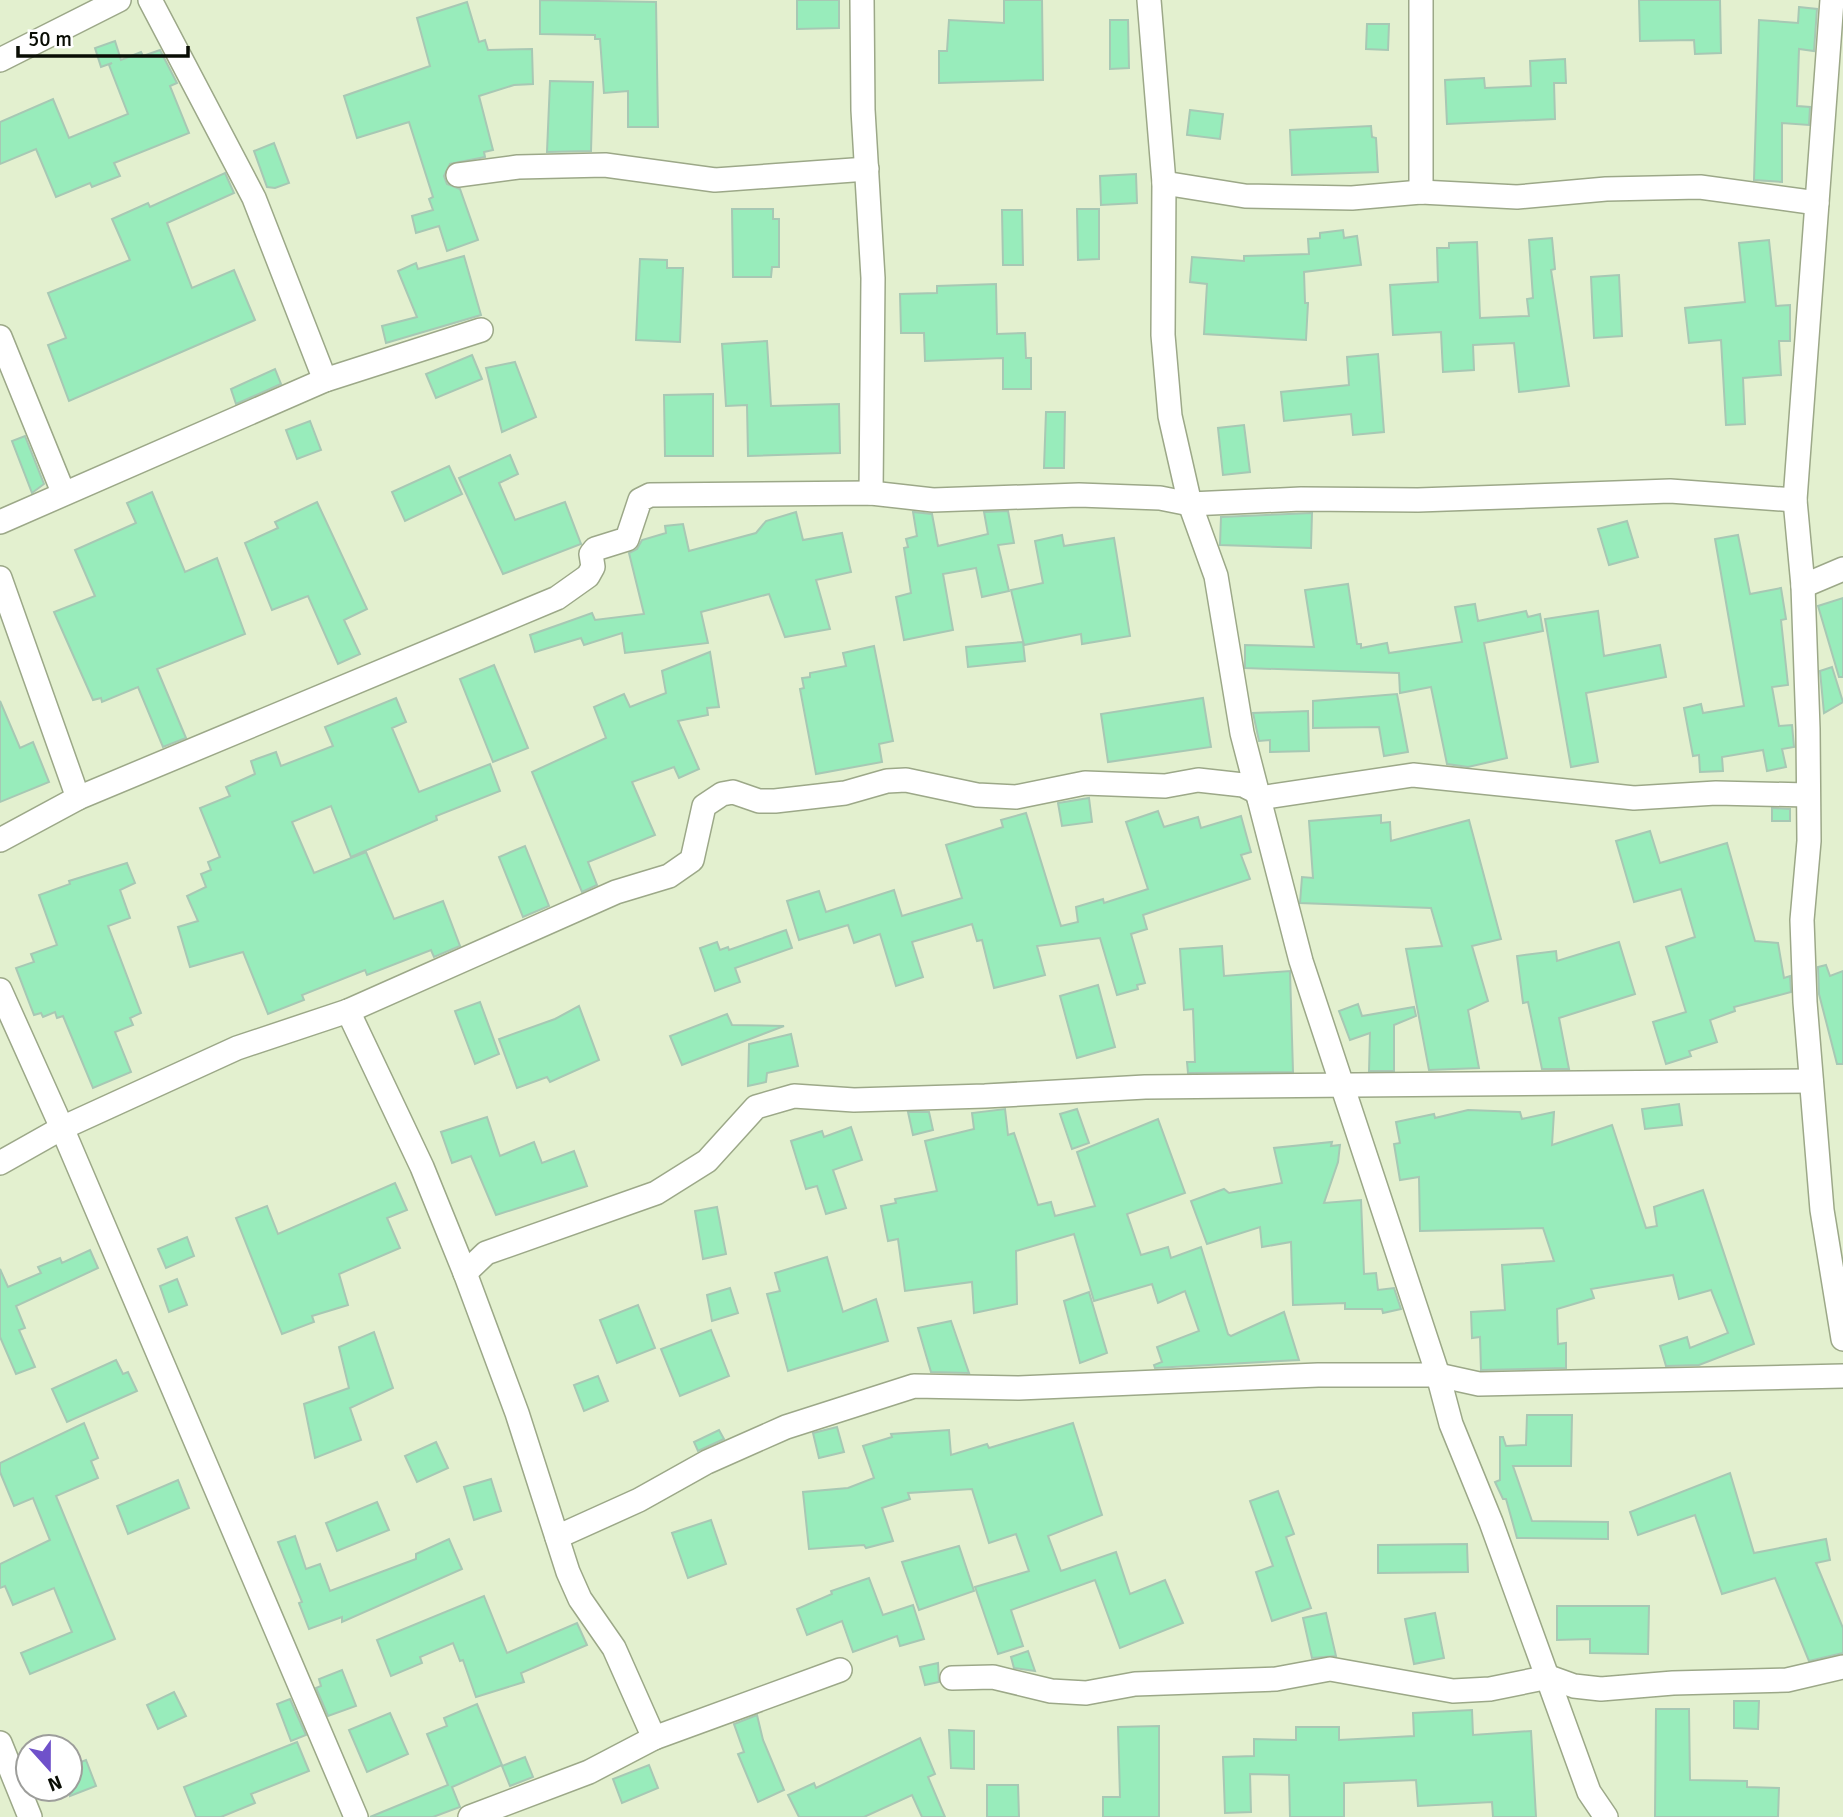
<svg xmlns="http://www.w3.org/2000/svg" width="1843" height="1817" viewBox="0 0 1843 1817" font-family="Signika,sans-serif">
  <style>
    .building { fill: #98ecbb; stroke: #a7c8b4; stroke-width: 2 }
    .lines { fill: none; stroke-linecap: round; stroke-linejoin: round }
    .minor-casing { stroke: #9ca888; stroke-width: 26 }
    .minor { stroke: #fff; stroke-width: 23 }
  </style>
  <rect width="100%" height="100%" fill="#e3f0cf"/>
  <g class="building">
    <polygon points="540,0 656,2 658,127 628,127 628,91 604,93 600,39 595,39 595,35 540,34"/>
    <polygon points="797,0 839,0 839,28 797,29"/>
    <polygon points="1004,0 1042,0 1043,80 939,83 939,51 947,51 949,20 1004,23"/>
    <polygon points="1639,0 1720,0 1721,53 1695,54 1694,40 1640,41"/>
    <polygon points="467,2 479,42 485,40 488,50 532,49 533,84 514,85 479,96 493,150 484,152 485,157 450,164 444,176 447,184 460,189 478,240 447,251 439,226 416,233 412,216 433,210 429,199 433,197 409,122 357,138 344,96 430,66 417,18"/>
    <polygon points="1799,7 1817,9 1814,51 1799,49 1797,106 1810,107 1809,125 1782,123 1782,182 1754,180 1759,20 1798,23"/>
    <polygon points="1110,20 1128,20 1129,68 1110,69"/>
    <polygon points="1367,24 1389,24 1388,50 1366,49"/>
    <polygon points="115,41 121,60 141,52 143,56 160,50 177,83 170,86 189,133 114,163 120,176 92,187 90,183 56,197 36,149 0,164 0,122 53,99 69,138 128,114 109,65 112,63 101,67 95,48"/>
    <polygon points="1565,59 1566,83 1554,83 1555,119 1447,124 1445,80 1484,78 1485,88 1531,86 1530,61"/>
    <polygon points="550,81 593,82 591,151 547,152"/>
    <polygon points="1190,110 1223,114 1220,139 1187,135"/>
    <polygon points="1371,126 1372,137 1376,138 1378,172 1292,175 1290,130"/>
    <polygon points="274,143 289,183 275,188 267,187 254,151"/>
    <polygon points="225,173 234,193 167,223 192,288 234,270 255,320 69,401 48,345 66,338 48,293 130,260 112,219 148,203 150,207"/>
    <polygon points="1136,174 1137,203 1101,205 1100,176"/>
    <polygon points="732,209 773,209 773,219 779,219 779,267 772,267 771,277 733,277"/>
    <polygon points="1077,209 1099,209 1099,259 1078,260"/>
    <polygon points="1002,210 1022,210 1023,265 1003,265"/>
    <polygon points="1343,230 1344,238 1357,236 1361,265 1304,272 1305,303 1308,303 1306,340 1204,334 1207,284 1190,282 1192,257 1244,261 1244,256 1309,254 1308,239 1320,238 1320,233"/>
    <polygon points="1552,238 1555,269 1551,270 1569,386 1519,392 1514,343 1473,345 1474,370 1443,372 1441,332 1393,335 1390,285 1438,282 1437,248 1449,248 1449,243 1477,242 1480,318 1529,316 1527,299 1533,298 1529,240"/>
    <polygon points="1769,240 1776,306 1790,305 1790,341 1779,341 1781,375 1743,378 1745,424 1726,425 1721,340 1689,343 1685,308 1745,302 1739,243"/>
    <polygon points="464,256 481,315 386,343 382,326 417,317 398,271 416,263 418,269"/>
    <polygon points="640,259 667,260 667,268 683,268 680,342 636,340"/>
    <polygon points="1619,275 1622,336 1594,338 1591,277"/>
    <polygon points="996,284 997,334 1025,333 1026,358 1031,358 1031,389 1003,389 1003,358 925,361 924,333 901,333 900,294 937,293 937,286"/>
    <polygon points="767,341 771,406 839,404 840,453 748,456 747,405 726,406 722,344"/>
    <polygon points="1378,354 1384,432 1353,435 1351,414 1284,421 1281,392 1349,385 1347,357"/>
    <polygon points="472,355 482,379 436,398 426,374"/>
    <polygon points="515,362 536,417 502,432 486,368"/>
    <polygon points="275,369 281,384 236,404 231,389"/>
    <polygon points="713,394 713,456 665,456 664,395"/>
    <polygon points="1046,412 1065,412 1064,468 1044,468"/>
    <polygon points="310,421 321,450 297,459 286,430"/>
    <polygon points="1244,425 1250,472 1223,475 1218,428"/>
    <polygon points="25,436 44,484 32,493 12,441"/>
    <polygon points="510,455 518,474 499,483 515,520 565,502 581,544 503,574 459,478"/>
    <polygon points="449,466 462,494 405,521 392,492"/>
    <polygon points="152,492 185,572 217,558 245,634 157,669 186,738 163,747 138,687 102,702 101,698 93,700 54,612 95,596 75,550 136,523 127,503"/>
    <polygon points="317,502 367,609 344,620 360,654 338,664 308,596 272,610 245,543 278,528 275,522"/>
    <polygon points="1008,511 1014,543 998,545 1009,591 982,597 976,568 943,574 953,630 904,640 896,597 911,593 904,548 908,547 906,539 917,536 913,512 932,514 938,546 988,534 984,512"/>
    <polygon points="796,512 803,540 842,533 851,572 816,580 830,629 785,637 769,594 701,612 708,643 625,653 622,633 584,645 581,638 535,652 530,635 564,623 592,613 595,620 644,614 629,553 637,549 642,540 666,533 665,526 683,524 689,551 756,533 766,521"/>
    <polygon points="1312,513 1311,548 1220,545 1221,517"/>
    <polygon points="1627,521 1638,557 1609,565 1598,529"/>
    <polygon points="1062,535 1064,546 1114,538 1130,636 1082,644 1081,634 1024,645 1011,590 1043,583 1035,541"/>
    <polygon points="1738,535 1750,594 1781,588 1786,619 1781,620 1788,685 1772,687 1779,726 1792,725 1794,747 1782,749 1786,767 1767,771 1763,750 1722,757 1723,771 1700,772 1699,755 1693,756 1684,708 1701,704 1703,713 1744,706 1715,539"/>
    <polygon points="1348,584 1357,644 1361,644 1361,648 1387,643 1389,653 1462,642 1455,607 1475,604 1478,621 1526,611 1528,617 1540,614 1543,631 1484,643 1507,758 1468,767 1447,764 1431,687 1400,693 1399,673 1245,668 1245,645 1314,647 1305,590"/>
    <polygon points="1843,598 1843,677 1839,677 1818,606"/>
    <polygon points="1598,611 1604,656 1660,645 1666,677 1586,693 1598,762 1571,767 1545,619"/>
    <polygon points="1023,642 1025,661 968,667 966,647"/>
    <polygon points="874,646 893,741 879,744 882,762 816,774 800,689 804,688 802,678 810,677 810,673 846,666 843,653"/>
    <polygon points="710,652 719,707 707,708 708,715 678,721 699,769 679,778 674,767 632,782 655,835 588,862 597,885 582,892 532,772 606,738 594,707 624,694 630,707 666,693 662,671"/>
    <polygon points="494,665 528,748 493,762 460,679"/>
    <polygon points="1832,667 1843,702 1824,713 1820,671"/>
    <polygon points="1397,694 1408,752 1384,756 1379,727 1313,728 1313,701"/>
    <polygon points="396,698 406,722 392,728 419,792 490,764 500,791 436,816 437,820 351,857 331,806 292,822 314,873 366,852 394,919 443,901 460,946 434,957 431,950 367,975 365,970 302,995 304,1000 268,1014 243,952 190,967 178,927 198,921 187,896 206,887 201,874 211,870 208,862 220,857 200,808 230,796 226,787 255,774 251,761 276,752 281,766 333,746 325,727"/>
    <polygon points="1203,698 1211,747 1108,762 1101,714"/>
    <polygon points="0,701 20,748 33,742 49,782 0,802"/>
    <polygon points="1308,711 1309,751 1270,752 1270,740 1259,741 1253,713"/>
    <polygon points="1089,798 1092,822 1062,826 1058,803"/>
    <polygon points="1772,808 1790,809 1790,821 1772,821"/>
    <polygon points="1158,811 1164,827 1198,817 1201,828 1241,816 1251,852 1241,855 1250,879 1143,915 1147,929 1131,934 1145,983 1137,985 1138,989 1117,995 1100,938 1037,946 1045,975 994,988 982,940 977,941 972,924 912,942 923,977 896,986 880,934 854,943 848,925 799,940 787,901 819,891 826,912 894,890 902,916 962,898 946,845 1003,827 1001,820 1026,813 1061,926 1078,922 1076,907 1103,899 1104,903 1148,889 1126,822"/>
    <polygon points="1381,815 1381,823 1390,822 1391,841 1469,820 1501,939 1472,946 1488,1001 1468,1010 1479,1068 1429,1070 1406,949 1442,946 1431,908 1300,903 1302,877 1313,878 1309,821"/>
    <polygon points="1650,831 1660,863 1727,843 1755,941 1778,943 1784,978 1790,976 1791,992 1734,1007 1735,1011 1710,1020 1717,1042 1689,1051 1691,1056 1666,1064 1653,1022 1686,1012 1666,947 1695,937 1681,889 1634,902 1616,841"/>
    <polygon points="525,846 549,906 523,917 499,857"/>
    <polygon points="127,863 135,883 120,890 130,918 108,926 141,1013 130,1018 133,1025 115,1032 131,1072 93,1088 63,1016 57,1018 55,1012 43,1017 41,1013 34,1015 16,968 34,962 31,954 57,945 39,895 70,884 69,881"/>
    <polygon points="786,930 792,948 735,968 740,982 715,991 700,948 717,942 720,950 728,947 729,950"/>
    <polygon points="1619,942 1635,994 1559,1018 1569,1069 1542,1069 1528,1002 1523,1003 1517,956 1556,951 1557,961"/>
    <polygon points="1222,946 1224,976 1290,971 1293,1072 1188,1073 1187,1062 1195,1062 1193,1009 1184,1010 1180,949"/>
    <polygon points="1826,965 1830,976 1843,971 1843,1064 1837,1064 1819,994 1818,967"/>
    <polygon points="1098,985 1115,1047 1077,1058 1060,996"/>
    <polygon points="480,1002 499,1054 475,1064 455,1011"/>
    <polygon points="1358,1004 1362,1016 1414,1007 1416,1016 1394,1025 1394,1071 1369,1071 1370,1033 1350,1040 1339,1011"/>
    <polygon points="579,1006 599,1060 550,1082 547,1077 517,1088 499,1039 555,1019"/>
    <polygon points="727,1014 732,1025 784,1026 682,1065 670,1036"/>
    <polygon points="791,1034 798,1066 767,1073 766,1082 748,1086 749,1044"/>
    <polygon points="1679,1104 1682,1125 1645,1129 1642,1109"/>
    <polygon points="1005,1109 1008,1135 1014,1133 1038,1205 1051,1202 1055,1216 1095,1206 1077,1152 1158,1119 1185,1193 1127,1214 1141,1255 1168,1247 1171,1258 1201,1247 1228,1334 1231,1336 1284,1312 1299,1360 1155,1368 1154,1365 1162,1362 1157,1347 1199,1331 1185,1291 1158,1303 1152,1284 1094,1301 1074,1234 1016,1251 1017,1304 974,1313 972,1282 905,1291 898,1239 888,1241 881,1206 896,1203 895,1199 937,1191 925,1141 974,1129 972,1113"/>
    <polygon points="1077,1109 1089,1143 1072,1149 1060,1114"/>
    <polygon points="1468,1110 1520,1112 1522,1119 1554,1112 1552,1145 1612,1125 1646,1228 1657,1226 1654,1207 1703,1190 1754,1344 1699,1365 1666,1366 1660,1346 1687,1337 1690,1348 1728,1333 1711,1290 1679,1299 1673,1275 1591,1289 1594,1298 1557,1309 1558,1344 1566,1343 1566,1368 1481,1370 1480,1337 1472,1338 1471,1312 1505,1310 1502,1265 1554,1261 1543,1228 1420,1231 1419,1177 1400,1180 1394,1144 1400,1143 1396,1122 1434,1114 1435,1118"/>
    <polygon points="908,1112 929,1112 933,1130 913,1135"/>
    <polygon points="487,1117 500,1156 534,1142 542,1163 574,1151 587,1186 496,1215 471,1156 452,1163 441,1132"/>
    <polygon points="851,1127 862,1160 833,1170 846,1208 826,1214 817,1186 806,1189 791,1141 822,1131 824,1137"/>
    <polygon points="1332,1142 1331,1146 1340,1145 1338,1162 1324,1203 1361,1200 1364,1274 1376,1273 1378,1290 1394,1288 1401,1309 1383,1313 1382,1309 1345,1309 1345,1303 1293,1305 1291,1242 1262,1247 1260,1227 1207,1244 1191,1201 1224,1189 1229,1193 1282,1183 1274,1148"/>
    <polygon points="395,1183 407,1210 387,1218 400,1248 339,1274 348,1305 312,1316 314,1322 282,1334 236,1218 267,1206 278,1234"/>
    <polygon points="717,1207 726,1254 703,1259 695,1211"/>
    <polygon points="187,1237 194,1256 166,1268 158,1249"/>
    <polygon points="90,1250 98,1268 16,1306 25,1328 19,1330 35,1367 16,1374 0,1337 0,1269 8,1287 41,1273 38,1267 60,1258 62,1263"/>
    <polygon points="827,1257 843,1312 876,1299 888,1341 788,1371 767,1294 780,1291 775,1273"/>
    <polygon points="177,1279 187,1305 169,1312 160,1286"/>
    <polygon points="730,1288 738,1313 712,1321 707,1295"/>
    <polygon points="1089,1292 1107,1353 1080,1363 1064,1301"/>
    <polygon points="638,1305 655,1348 617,1363 600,1320"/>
    <polygon points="951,1321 969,1373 931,1372 918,1328"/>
    <polygon points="711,1330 729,1376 680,1396 661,1349"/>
    <polygon points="374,1332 393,1388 350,1408 361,1440 315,1458 304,1404 349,1388 339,1347"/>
    <polygon points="116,1360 123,1374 128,1372 137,1391 67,1422 52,1389"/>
    <polygon points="598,1376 608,1401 584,1411 574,1385"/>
    <polygon points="1527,1415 1572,1415 1571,1466 1513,1466 1532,1521 1608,1522 1608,1539 1517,1538 1506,1499 1503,1499 1495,1482 1500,1480 1500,1437 1503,1437 1506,1446 1526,1445"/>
    <polygon points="84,1423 98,1458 91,1461 98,1478 56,1496 115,1639 30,1674 21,1653 72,1632 54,1588 13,1605 5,1586 0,1588 0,1564 50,1540 33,1498 14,1506 0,1472 0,1463"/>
    <polygon points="1073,1423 1102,1515 1048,1536 1061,1571 1116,1552 1130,1594 1165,1580 1183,1623 1120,1648 1095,1580 1011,1610 1023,1646 998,1654 975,1587 1029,1571 1016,1534 989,1543 972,1489 908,1493 910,1499 882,1508 893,1541 866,1548 864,1545 809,1549 803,1492 848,1488 874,1478 863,1446 892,1437 891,1434 949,1430 951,1455 987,1444 989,1448"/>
    <polygon points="837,1427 844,1452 819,1458 813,1433"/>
    <polygon points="719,1430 724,1439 698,1451 694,1442"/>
    <polygon points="436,1442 448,1468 417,1482 405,1456"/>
    <polygon points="1730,1473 1754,1553 1826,1539 1830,1560 1816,1563 1843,1628 1843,1653 1809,1661 1775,1578 1722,1594 1695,1515 1638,1535 1630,1512"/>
    <polygon points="491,1479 501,1511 474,1520 464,1487"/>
    <polygon points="178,1480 189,1508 128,1534 117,1506"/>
    <polygon points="1278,1491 1294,1534 1286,1537 1311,1608 1272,1621 1256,1572 1273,1566 1250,1501"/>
    <polygon points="377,1502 389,1530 337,1551 326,1523"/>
    <polygon points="711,1520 726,1564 688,1578 672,1533"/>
    <polygon points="295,1536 306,1569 320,1564 330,1591 416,1559 416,1554 449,1539 462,1569 342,1622 342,1617 309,1629 299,1603 302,1602 278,1542"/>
    <polygon points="1467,1544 1468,1572 1378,1573 1378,1545"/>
    <polygon points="959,1546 974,1591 919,1610 902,1562"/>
    <polygon points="869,1578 883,1615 913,1605 924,1639 900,1646 897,1636 853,1652 842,1621 807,1635 797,1609 832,1594 831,1591"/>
    <polygon points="484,1596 507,1653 577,1623 587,1645 521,1673 524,1682 476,1697 463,1660 460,1661 453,1643 420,1657 422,1663 391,1676 377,1640"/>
    <polygon points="1557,1606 1649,1606 1648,1654 1590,1653 1590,1639 1557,1640"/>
    <polygon points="1326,1613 1336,1656 1312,1658 1303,1618"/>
    <polygon points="1435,1613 1444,1658 1414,1664 1405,1619"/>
    <polygon points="1028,1651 1035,1671 1014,1668 1011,1657"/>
    <polygon points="938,1663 939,1682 925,1685 920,1667"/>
    <polygon points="342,1670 356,1706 328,1716 316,1688 321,1686 319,1679"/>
    <polygon points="174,1692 186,1716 158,1729 147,1705"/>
    <polygon points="290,1699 306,1735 291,1741 277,1704"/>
    <polygon points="1734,1701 1759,1701 1758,1729 1734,1728"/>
    <polygon points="477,1704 502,1765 452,1787 460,1807 433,1817 370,1817 448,1785 427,1734 447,1726 444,1718"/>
    <polygon points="1656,1709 1689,1709 1690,1780 1747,1781 1747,1787 1779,1788 1778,1817 1655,1817"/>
    <polygon points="1472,1710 1473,1735 1531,1731 1536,1817 1493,1817 1492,1802 1418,1806 1416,1780 1344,1783 1344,1817 1290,1817 1289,1775 1250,1774 1251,1812 1225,1813 1223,1757 1254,1756 1254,1739 1296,1740 1296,1727 1339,1727 1339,1740 1414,1736 1413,1713"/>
    <polygon points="390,1713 408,1754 367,1772 349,1730"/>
    <polygon points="757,1715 763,1740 784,1790 758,1802 738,1754 744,1752 734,1724"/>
    <polygon points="1159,1726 1159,1817 1103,1817 1103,1797 1120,1797 1118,1727"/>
    <polygon points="949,1730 974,1731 974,1769 951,1768"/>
    <polygon points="920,1738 935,1774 928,1777 945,1817 922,1817 912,1795 864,1817 799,1817 788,1795 814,1783 816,1788"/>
    <polygon points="297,1742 309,1771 251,1794 255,1803 221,1817 196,1817 184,1787"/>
    <polygon points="525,1757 533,1777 510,1786 502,1766"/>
    <polygon points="86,1760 96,1786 70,1796 70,1766"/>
    <polygon points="649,1765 658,1788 622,1803 613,1779"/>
    <polygon points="987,1785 1018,1785 1019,1817 987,1817"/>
  </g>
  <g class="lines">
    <g class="minor-casing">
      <g id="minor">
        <polyline points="150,0 254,198 325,380"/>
        <polyline points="862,0 863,110 873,278 871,493"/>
        <polyline points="1149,0 1164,183 1163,335 1170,416 1190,504 1216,576 1242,733 1301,961 1438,1375 1451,1424 1491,1522 1589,1792 1606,1817"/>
        <polyline points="1421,0 1421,192"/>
        <polyline points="1832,0 1795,500 1803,586 1808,729 1809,841 1802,920 1805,1002 1822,1210 1843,1339"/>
        <polyline points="0,60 119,0"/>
        <polyline points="458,175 518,167 605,165 715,180 867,169"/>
        <polyline points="1164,183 1245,196 1352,198 1421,192 1517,197 1606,189 1700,187 1817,203"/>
        <polyline points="0,337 63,492"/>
        <polyline points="0,522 325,380 481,330"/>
        <polyline points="0,578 78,798 0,840"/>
        <polyline points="1803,586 1843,569"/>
        <polyline points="78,798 557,598 588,576 593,567 591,554 595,549 627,539 640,500 650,495 871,493 933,500 1079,495 1160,498 1190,504 1301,499 1418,500 1670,491 1795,500"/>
        <polyline points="1259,798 1413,775 1634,798 1716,793 1807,795"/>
        <polyline points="0,990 62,1128 356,1817"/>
        <polyline points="348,1011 422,1167 465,1273 517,1413 568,1572 580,1599 614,1648 654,1738"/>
        <polyline points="0,1163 62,1128 237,1048 348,1011 616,892 669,876 692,860 704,806 722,794 733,792 759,801 775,801 845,793 887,781 906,780 977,795 1016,797 1085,783 1165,786 1198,780 1243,785 1257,792"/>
        <polyline points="465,1273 486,1253 656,1193 707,1161 756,1107 794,1096 854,1100 985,1096 1145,1087 1811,1081"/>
        <polyline points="557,1537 639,1500 707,1462 786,1427 914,1386 1019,1388 1318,1375 1438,1375 1479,1384 1843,1376"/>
        <polyline points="952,1678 993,1677 1051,1691 1086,1693 1135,1684 1276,1679 1330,1669 1453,1691 1490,1689 1549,1677 1574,1686 1601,1689 1673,1683 1787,1680 1843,1667"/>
        <polyline points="0,1743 30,1817"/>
        <polyline points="470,1817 589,1772 654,1738 840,1670"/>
      </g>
    </g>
    <use href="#minor" class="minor"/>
  </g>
  <g transform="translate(49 1768) rotate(159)"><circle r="33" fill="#ffffff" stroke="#9d9e9b" stroke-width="2"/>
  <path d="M0-5L12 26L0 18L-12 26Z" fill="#6f51ca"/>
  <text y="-10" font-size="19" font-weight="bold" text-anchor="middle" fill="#090d04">N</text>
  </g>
  <path d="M18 46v10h170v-10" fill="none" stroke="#090d04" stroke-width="3.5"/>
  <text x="28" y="46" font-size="21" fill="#090d04" stroke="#ffffff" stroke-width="5" paint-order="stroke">50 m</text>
</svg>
